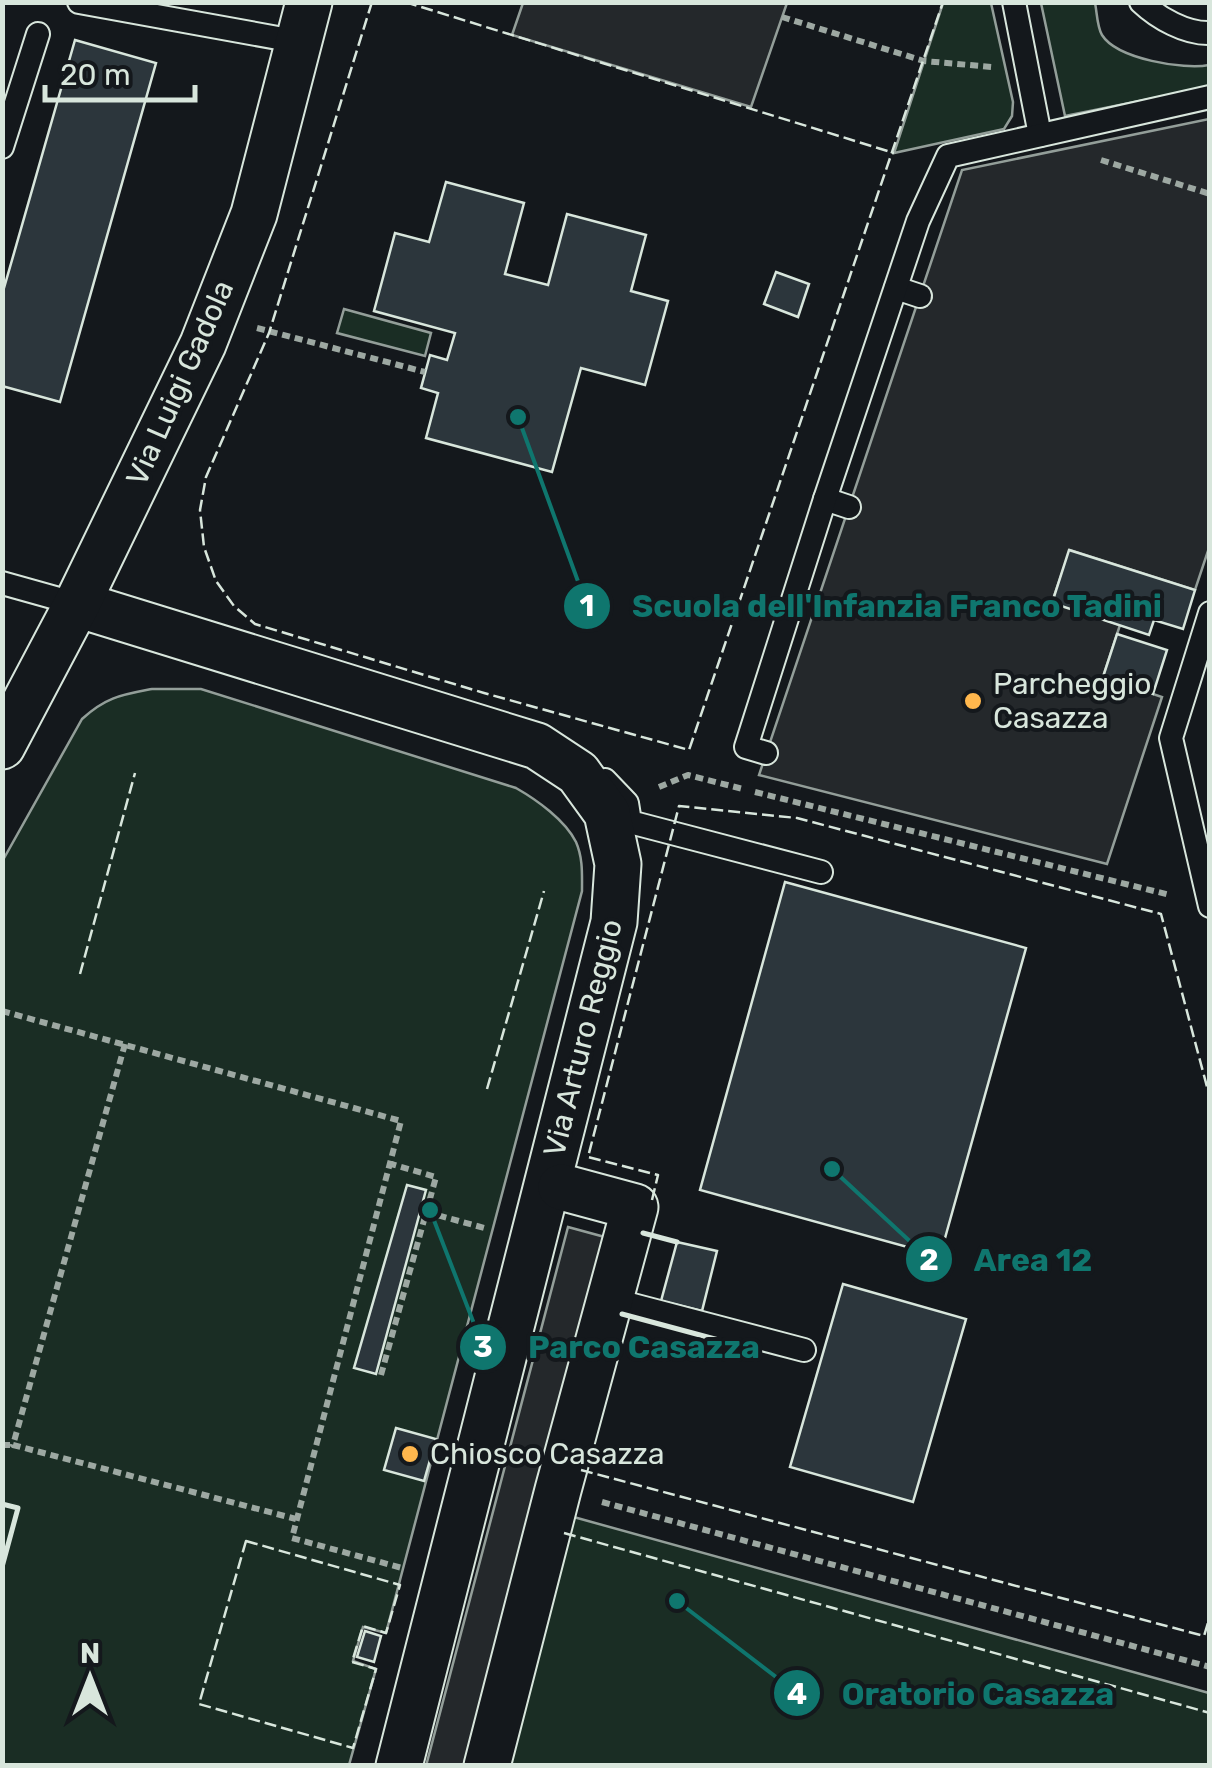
<svg xmlns="http://www.w3.org/2000/svg" width="1212" height="1768" viewBox="0 0 1212 1768" font-family="Rubik,sans-serif">
  <style>
    .green { fill: #1a2d24; stroke: #939e99; stroke-width: 2.5 }
    .parking { fill: #24282b; stroke: #939e99; stroke-width: 2.5 }
    .building { fill: #2c363c; stroke: #d8e6dc; stroke-width: 2.5 }
    .lines { fill: none; stroke-linecap: round; stroke-linejoin: round }
    .lane-casing { stroke: #d8e6dc; stroke-width: 26 }
    .street-casing { stroke: #d8e6dc; stroke-width: 49 }
    .path { stroke: #9da8a2; stroke-width: 6; stroke-dasharray: 8 5; stroke-linecap: butt }
    .lane { stroke: #14181c; stroke-width: 22 }
    .street { stroke: #14181c; stroke-width: 45 }
    .fence { stroke: #d8e6dc; stroke-width: 2.5; stroke-dasharray: 12 5; stroke-linecap: butt }
    .wall { stroke: #d8e6dc; stroke-width: 5 }
    .poi-dot { fill: #ffb74d; stroke: #14181c; stroke-width: 4 }
    .labels { text-anchor: middle; stroke-width: 8; stroke-linejoin: round; paint-order: stroke }
    .street-label { font-size: 30px; fill: #d8e6dc; stroke: #14181c }
    .poi-label { font-size: 30px; fill: #d8e6dc; stroke: #14181c; text-anchor: start }
    .leader { fill: none; stroke: #0f766e; stroke-width: 4 }
    .callout-dot { fill: #0f766e; stroke: #14181c; stroke-width: 4 }
    .mark-label { font-size: 30px; text-anchor: middle; font-weight: bold; fill: #fff }
    .callout-label { font-size: 32px; text-anchor: middle; font-weight: bold; fill: #0f766e; stroke: #14181c; stroke-width: 8; stroke-linejoin: round; paint-order: stroke }
  </style>
  <rect width="100%" height="100%" fill="#14181c"/>
  <g class="green">
    <polygon points="943,3 991,3 1013,102 1012,116 1004,129 894,153"/>
    <path d="M1041,3h54c2,9 2,24 7,32 15,24 82,35 107,30v22l-144,29z"/>
    <polygon points="344,309 431,333 425,356 337,333"/>
    <path d="M152,689h49l315,99c21,12 49,32 60,54 7,16 6,32 6,49l-196,742 -23,-6 -10,34 23,8 -27,96 -346,1v-906l79,-141c24,-22 39,-24 70,-30z"/>
    <polygon points="570,1516 1209,1693 1209,1765 504,1766"/>
  </g>
  <g class="parking">
    <polygon points="523,3 523,2 787,3 751,107 512,35"/>
    <polygon points="1209,119 1209,548 1195,590 1070,550 1052,602 1120,625 1103,677 1162,697 1107,864 759,775 962,170"/>
    <polygon points="568,1227 612,1239 473,1765 426,1766"/>
  </g>
  <g class="building">
    <polygon points="75,40 156,63 60,402 2,386 2,295"/>
    <polygon points="446,182 524,203 505,274 548,285 567,214 646,235 631,291 668,301 645,385 581,368 552,472 426,438 438,393 421,388 430,355 447,360 455,333 374,311 395,233 429,242"/>
    <polygon points="776,272 809,284 798,317 764,304"/>
    <polygon points="1069,550 1195,590 1183,629 1154,620 1149,635 1052,603"/>
    <polygon points="1117,634 1167,650 1153,694 1103,677"/>
    <polygon points="785,882 1026,948 940,1256 700,1190"/>
    <polygon points="407,1185 426,1190 376,1374 354,1368"/>
    <polygon points="677,1242 717,1251 702,1311 661,1301"/>
    <polygon points="843,1284 966,1319 913,1502 790,1467"/>
    <polygon points="396,1428 436,1439 424,1481 384,1470"/>
    <polygon points="365,1631 381,1636 374,1662 357,1657"/>
  </g>
  <g class="lines">
    <g class="lane-casing">
      <g id="lane">
        <polyline points="79,2 300,42"/>
        <polyline points="1014,2 1040,135"/>
        <path d="M1141,2c17,16 45,32 69,31"/>
        <polyline points="2,147 38,34"/>
        <polyline points="896,288 920,296"/>
        <polyline points="825,499 849,507"/>
        <polyline points="2,583 77,604"/>
        <polyline points="1210,613 1171,738 1210,906"/>
        <polyline points="766,753 746,747 825,499 918,221 948,156 1210,97"/>
        <polyline points="605,780 627,803 630,822 821,872"/>
        <polyline points="610,1299 804,1350"/>
      </g>
    </g>
    <g class="street-casing">
      <g id="street">
        <polyline points="77,604 537,746 578,773 607,813 618,864 614,922 399,1766"/>
        <polyline points="2,746 77,604 203,344 254,214 309,2"/>
        <polyline points="487,1766 558,1490 635,1207 561,1187"/>
      </g>
    </g>
    <g class="path">
      <polyline points="782,17 924,61 992,67"/>
      <polyline points="1101,160 1210,194"/>
      <polyline points="257,328 425,372"/>
      <polyline points="659,787 688,775 743,789"/>
      <polyline points="755,792 1170,895"/>
      <polyline points="2,1011 401,1121 292,1538 402,1568"/>
      <polyline points="125,1044 13,1445 296,1519"/>
      <polyline points="426,1212 488,1229"/>
      <polyline points="381,1375 436,1177 391,1164"/>
      <polyline points="2,1445 13,1445"/>
      <polyline points="602,1502 1210,1667"/>
    </g>
    <use href="#lane" class="lane"/>
    <use href="#street" class="street"/>
    <g class="fence">
      <polyline points="372,2 269,333 206,477 200,510 204,547 216,581 234,606 255,624 484,693 689,750 943,2"/>
      <polyline points="405,2 894,153"/>
      <polyline points="80,974 135,773"/>
      <polyline points="487,1089 544,891"/>
      <polyline points="652,1200 658,1175 588,1157 679,806 797,818 1161,914 1210,1098"/>
      <polyline points="581,1470 1204,1636 1210,1616"/>
      <polyline points="564,1533 1210,1713"/>
      <polygon points="246,1541 400,1585 386,1633 363,1626 352,1662 376,1669 353,1748 199,1704"/>
    </g>
    <g class="wall">
      <polyline points="643,1233 677,1242"/>
      <polyline points="622,1314 752,1349"/>
      <polyline points="2,1504 18,1508 2,1567"/>
    </g>
  </g>
  <g class="poi-dot">
    <circle cx="973" cy="701" r="10"/>
    <circle cx="410" cy="1454" r="10"/>
  </g>
  <g class="labels">
    <g class="street-label">
      <text transform="translate(180 383) rotate(-66)" y="10">Via Luigi Gadola</text>
      <text transform="translate(583 1038) rotate(-76)" y="10">Via Arturo Reggio</text>
    </g>
    <g class="poi-label">
      <text x="993" y="694">Parcheggio<tspan x="993" dy="34">Casazza</tspan></text>
      <text x="430" y="1464">Chiosco Casazza</text>
    </g>
  </g>
  <path class="leader" d="M518 417L587 606M832 1169L929 1259M430 1210L483 1347M677 1601L797 1693"/>
  <g class="callout-dot">
    <circle cx="518" cy="417" r="10"/>
    <circle cx="832" cy="1169" r="10"/>
    <circle cx="430" cy="1210" r="10"/>
    <circle cx="677" cy="1601" r="10"/>
    <circle cx="587" cy="606" r="25"/>
    <circle cx="929" cy="1259" r="25"/>
    <circle cx="483" cy="1347" r="25"/>
    <circle cx="797" cy="1693" r="25"/>
  </g>
  <g class="mark-label">
    <text x="587" y="616">1</text>
    <text x="929" y="1270">2</text>
    <text x="483" y="1357">3</text>
    <text x="797" y="1704">4</text>
  </g>
  <g class="callout-label">
    <text x="897" y="617">Scuola dell'Infanzia Franco Tadini</text>
    <text x="1033" y="1271">Area 12</text>
    <text x="644" y="1358">Parco Casazza</text>
    <text x="978" y="1705">Oratorio Casazza</text>
  </g>
  <rect width="1212" height="1768" fill="none" stroke="#d8e6dc" stroke-width="10"/>
  <g transform="translate(90 1678)" stroke="#14181c" stroke-width="8" paint-order="stroke">
  <path d="M0-8L18 38L0 25L-18 38Z" fill="#d8e6dc"/>
  <text y="-15" font-size="28" font-weight="bold" text-anchor="middle" fill="#d8e6dc">N</text>
  </g>
  <path d="M45 85v15h150v-15" fill="none" stroke="#d8e6dc" stroke-width="5"/>
  <text x="60" y="85" font-size="30" fill="#d8e6dc" stroke="#14181c" stroke-width="8" paint-order="stroke">20 m</text>
</svg>
